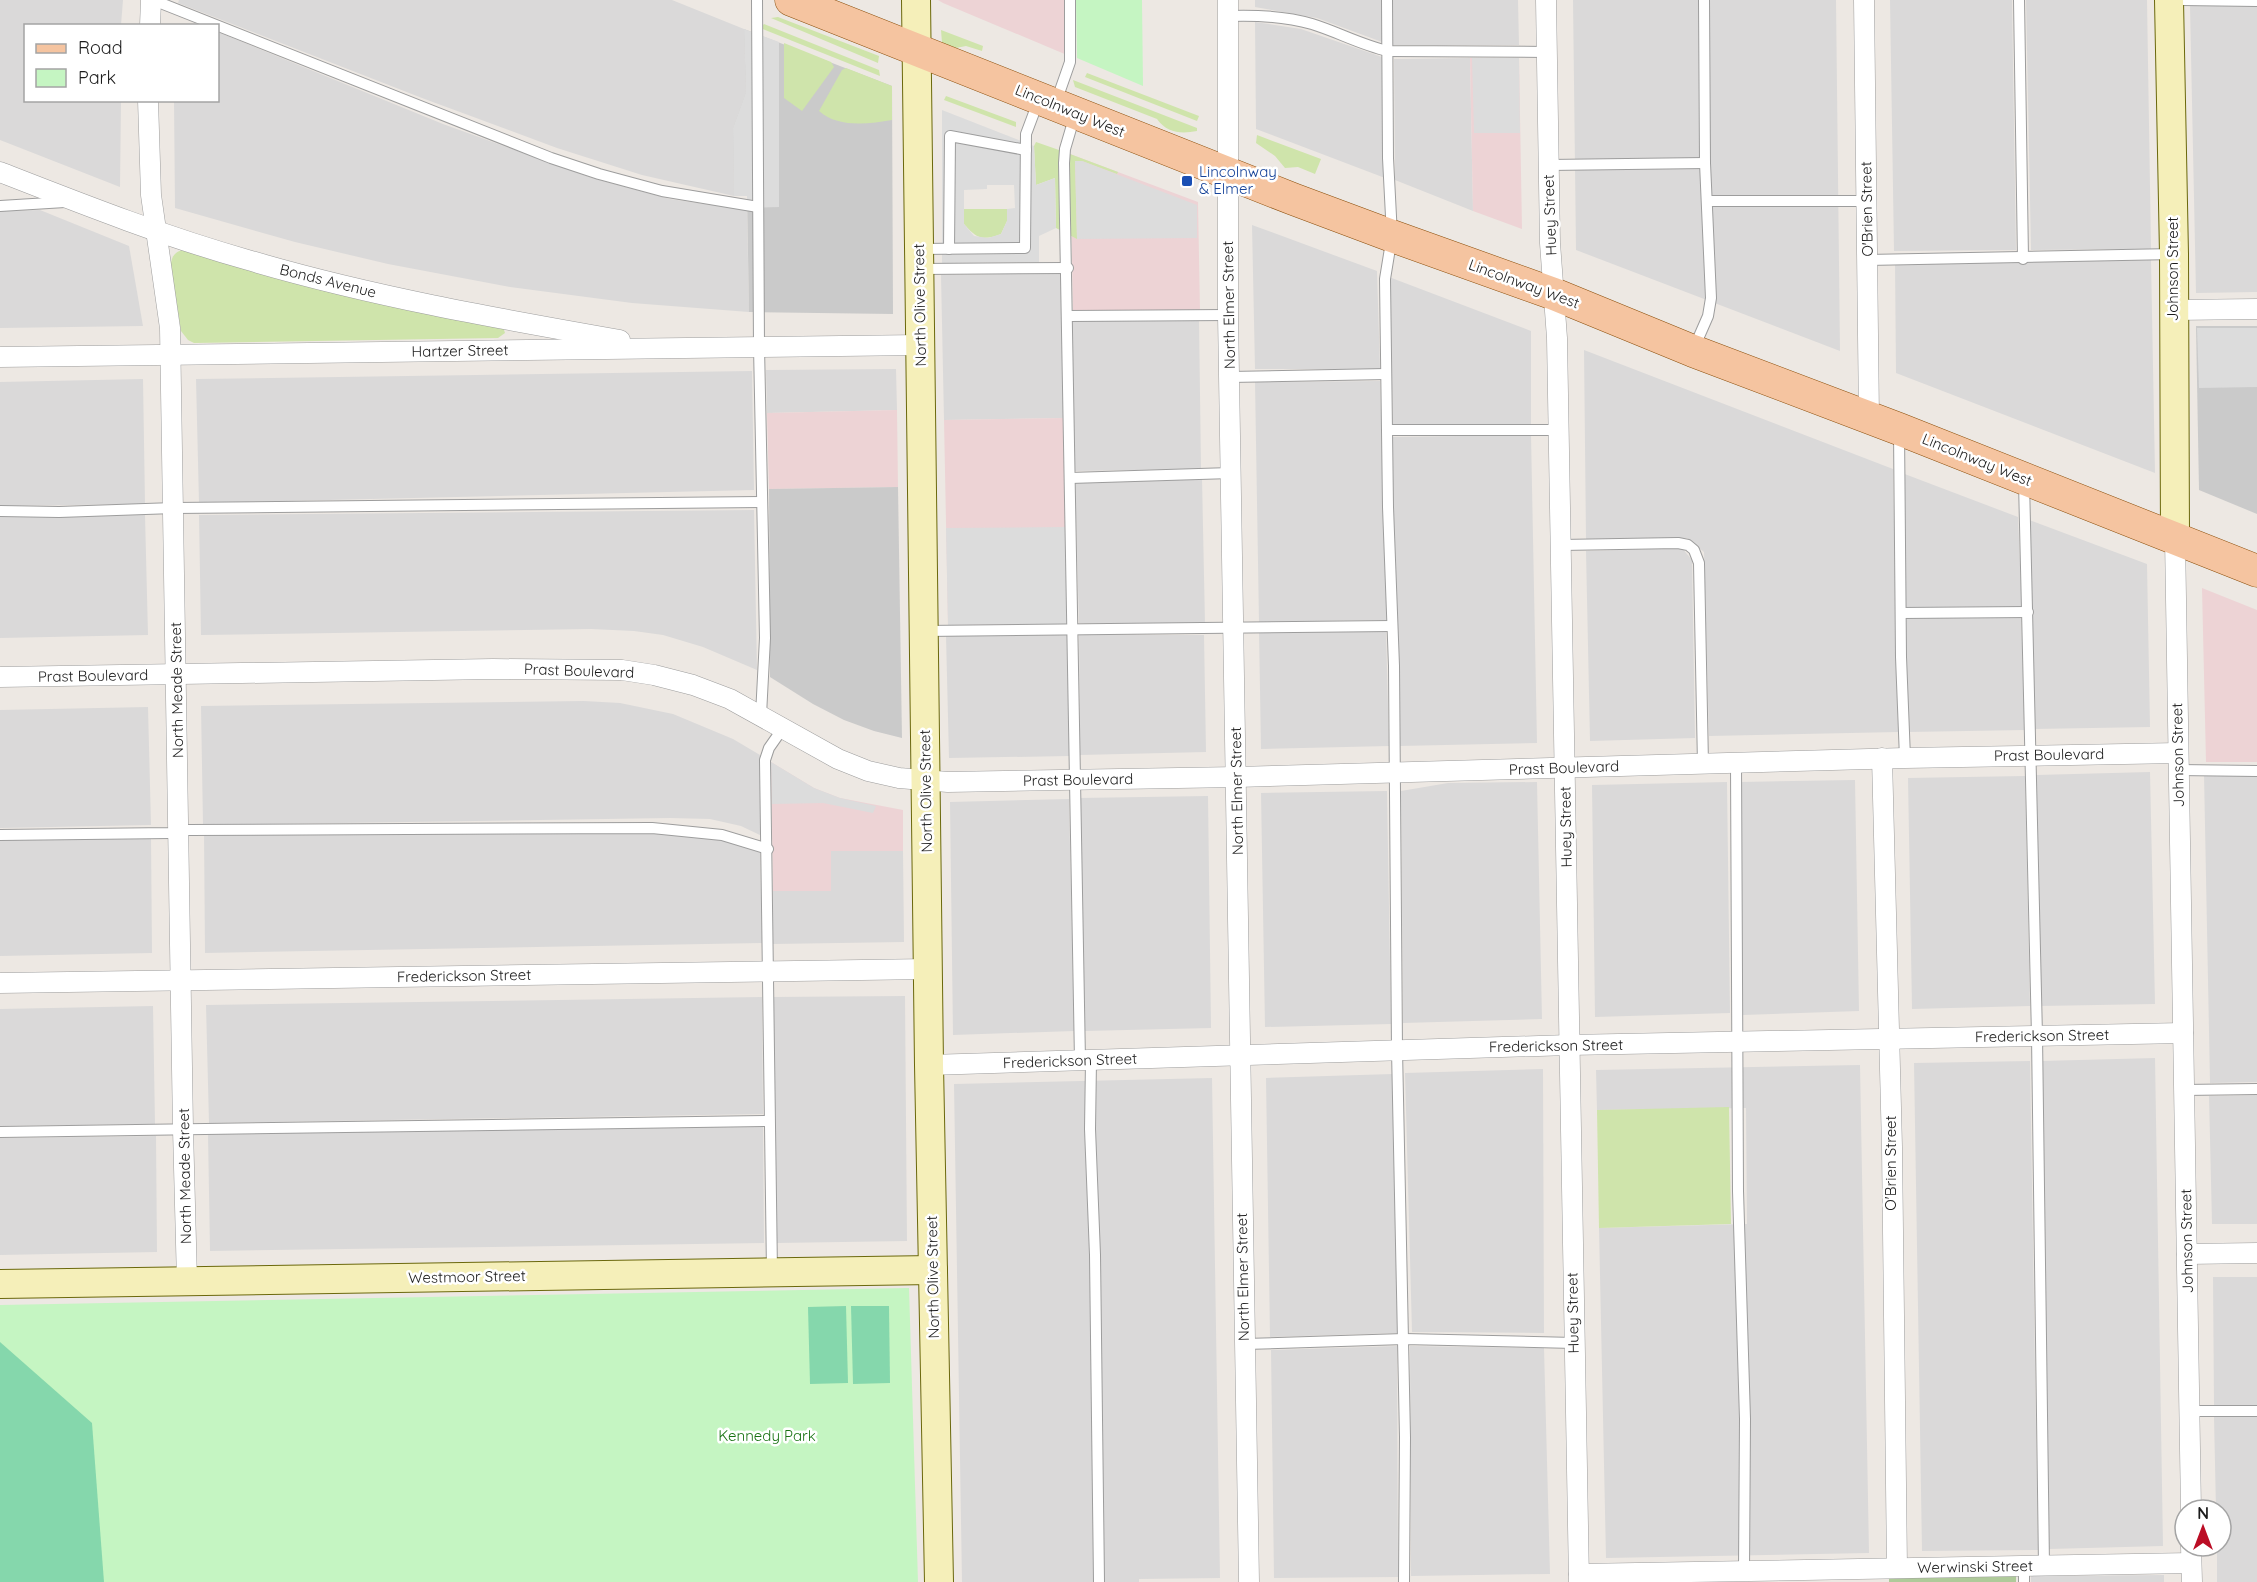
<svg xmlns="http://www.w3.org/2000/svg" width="2257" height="1582" viewBox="0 0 2257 1582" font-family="Quicksand,sans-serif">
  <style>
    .residential { fill: #dad9d9 }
    .commercial { fill: #edd3d5 }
    .religious { fill: #cacaca }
    .grass { fill: #cfe4ab }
    .forest { fill: #afca9a }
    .park { fill: #c5f5c2 }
    .pitch { fill: #85d7ac }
    .parking { fill: #dcdcdc; fill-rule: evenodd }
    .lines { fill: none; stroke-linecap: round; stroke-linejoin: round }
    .lane-casing { stroke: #9d9d9d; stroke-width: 12 }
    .street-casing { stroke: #9d9d9d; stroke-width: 21 }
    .secondary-casing { stroke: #6b680c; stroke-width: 30 }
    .primary-casing { stroke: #8b4e0a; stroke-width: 33 }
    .lane { stroke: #fff; stroke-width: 10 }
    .street { stroke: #fff; stroke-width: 20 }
    .secondary { stroke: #f5efb9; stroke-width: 28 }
    .primary { stroke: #f5c4a0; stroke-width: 32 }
    .transit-dot { fill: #1a4fb4; stroke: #fff; stroke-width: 2 }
    .labels { text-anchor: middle; stroke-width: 5; stroke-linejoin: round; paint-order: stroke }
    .street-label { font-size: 15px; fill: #1c1c1c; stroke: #fff }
    .transit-label { font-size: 15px; fill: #164399; stroke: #fff; text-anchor: start }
    .park-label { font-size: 15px; fill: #187212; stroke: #fff }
  </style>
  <rect width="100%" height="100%" fill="#ede8e3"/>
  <g class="residential">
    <polygon points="0,0 123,0 121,25 26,26 26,100 121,101 120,187 0,140"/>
    <polygon points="179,0 672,0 744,29 746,92 733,128 734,196 642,175 557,148 422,98 178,3"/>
    <polygon points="1255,0 1382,0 1382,42 1317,18 1255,7"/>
    <polygon points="1393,0 1518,0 1519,45 1393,45"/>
    <polygon points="1573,0 1836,0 1840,351 1576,250"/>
    <polygon points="1890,0 2012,0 2016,250 1894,251"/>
    <polygon points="2026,0 2147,0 2151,249 2031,250"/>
    <polygon points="2257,5 2257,292 2196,293 2190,6"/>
    <polygon points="1255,22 1301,29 1385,58 1385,178 1256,129"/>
    <polygon points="218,32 443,124 592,178 670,199 747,210 749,312 632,303 510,287 388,264 295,242 175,208 174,101 218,100"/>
    <polygon points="1470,58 1473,211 1395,180 1394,59"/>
    <polygon points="40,210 129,246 143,326 0,328 0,211"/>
    <polygon points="1252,225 1377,271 1380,369 1255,369"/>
    <polygon points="2151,260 2155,473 1896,373 1895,264"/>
    <polygon points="1062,273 1064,418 944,420 941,275"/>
    <polygon points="1389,277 1531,331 1531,425 1393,425"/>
    <polygon points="1199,319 1201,469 1074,471 1071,320"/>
    <polygon points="1584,350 1893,469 1898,732 1709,736 1704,552 1687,538 1586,539"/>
    <polygon points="896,369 897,410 767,413 766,370"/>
    <polygon points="752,371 754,490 199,503 196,379"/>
    <polygon points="143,379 145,504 0,506 0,382"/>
    <polygon points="1380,381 1387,620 1259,622 1255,382"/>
    <polygon points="1531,435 1537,743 1399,746 1392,437"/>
    <polygon points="1902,473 2018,517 2022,609 1905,609"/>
    <polygon points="1202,478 1205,624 1079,623 1075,480"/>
    <polygon points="754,510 757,670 703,647 663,635 634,631 591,629 201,635 199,515"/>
    <polygon points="145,515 148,635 0,638 0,516"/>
    <polygon points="2029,520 2147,564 2150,727 2034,729"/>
    <polygon points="1682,548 1692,560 1695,738 1590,741 1586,551"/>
    <polygon points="2021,615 2025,730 1908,732 1904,617"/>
    <polygon points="1386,630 1389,746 1261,749 1259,631"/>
    <polygon points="1070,635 1069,756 949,758 946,636"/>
    <polygon points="1079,635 1204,635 1206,752 1080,755"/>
    <polygon points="584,701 620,703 673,714 733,739 760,755 762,836 741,826 710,819 670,818 203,825 201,706"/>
    <polygon points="148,707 151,825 0,828 0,710"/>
    <polygon points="2150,772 2155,1004 2040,1006 2036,775"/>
    <polygon points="2204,774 2257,774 2257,1082 2210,1083"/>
    <polygon points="2025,776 2030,1006 1912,1009 1908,778"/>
    <polygon points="1855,780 1859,1011 1743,1015 1740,782"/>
    <polygon points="1537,782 1542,1019 1403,1023 1401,791 1448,783"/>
    <polygon points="1727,782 1730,1013 1595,1017 1592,785"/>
    <polygon points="1387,791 1391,1024 1265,1027 1261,793"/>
    <polygon points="1208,796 1211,1028 1085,1031 1079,798"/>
    <polygon points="1069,799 1074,1031 953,1035 950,802"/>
    <polygon points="204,833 676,833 712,836 760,851 762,943 205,953"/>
    <polygon points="151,837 152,953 0,956 0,839"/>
    <polygon points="830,851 903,851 904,942 773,944 773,891 831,891"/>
    <polygon points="905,996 907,1241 777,1243 772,997"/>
    <polygon points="762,997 763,1114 209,1123 206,1005"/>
    <polygon points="153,1006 155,1124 0,1126 0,1009"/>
    <polygon points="2155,1058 2163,1546 2049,1549 2041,1061"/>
    <polygon points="2030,1061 2038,1550 1922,1551 1914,1063"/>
    <polygon points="1860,1065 1869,1553 1606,1558 1599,1228 1747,1224 1746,1108 1597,1110 1596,1070"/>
    <polygon points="1543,1069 1544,1333 1412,1332 1405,1073"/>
    <polygon points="1393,1074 1398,1333 1270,1337 1266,1078"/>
    <polygon points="1212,1078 1220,1578 1139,1579 1139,1582 962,1582 954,1084"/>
    <polygon points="2257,1095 2257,1224 2212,1224 2209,1096"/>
    <polygon points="763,1126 764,1243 210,1251 208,1134"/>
    <polygon points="156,1136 157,1252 0,1255 0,1138"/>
    <polygon points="2213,1277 2257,1277 2257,1406 2214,1406"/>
    <polygon points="1397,1346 1398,1577 1274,1578 1271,1350"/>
    <polygon points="1410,1346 1544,1348 1550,1574 1411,1576"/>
    <polygon points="2257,1416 2257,1582 2217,1582 2217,1546 2221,1546 2221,1510 2216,1510 2214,1417"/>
    <polygon points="2164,1575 2164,1582 2031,1582 2031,1576"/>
  </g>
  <g class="commercial">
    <polygon points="938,0 1066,0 1067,55 943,3"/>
    <polygon points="1470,58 1519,58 1522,229 1473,211"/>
    <polygon points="1070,154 1198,202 1200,311 1073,313"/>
    <polygon points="897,410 898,487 769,489 767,413"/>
    <polygon points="1064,418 1070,624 948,625 944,420"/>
    <polygon points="2202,588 2257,610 2257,762 2206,762"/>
    <polygon points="771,762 814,788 840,798 903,810 903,851 831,851 831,891 773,891"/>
  </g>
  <g class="religious">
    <polygon points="744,29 892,86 893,314 749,312 747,196 734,196 733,128 746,92"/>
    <polygon points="2196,326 2257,326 2257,514 2199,490"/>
    <polygon points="898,487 902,738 874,731 844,720 813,704 770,677 769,489"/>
  </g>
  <g class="grass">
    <polygon points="778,17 879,56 878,63 771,18"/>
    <polygon points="764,24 879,70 880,76 760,28"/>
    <polygon points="941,30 983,46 982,51 966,46 956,48 942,43"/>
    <polygon points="784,43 831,62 834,67 802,111 784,98"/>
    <path d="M846,68l46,18v34c-24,4 -54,8 -73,-9l23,-41z"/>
    <polygon points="1087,73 1199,116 1197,121 1085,77"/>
    <path d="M1073,80l124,48v3c-16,3 -30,2 -40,-12l-82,-32z"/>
    <polygon points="946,96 1016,122 1016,127 944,100"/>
    <polygon points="1257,135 1321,159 1315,174 1298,167 1285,168 1275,156 1256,143"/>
    <polygon points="1036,142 1059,150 1059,163 1070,163 1070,154 1118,172 1117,174 1082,161 1075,161 1077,239 1056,228 1055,178 1036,185 1034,146"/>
    <path d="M964,209h43v12l-6,13c-19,7 -24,5 -37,-10z"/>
    <path d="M182,250l321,77 2,6 -7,5 -304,5 -6,-3 -7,-9 -10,-63c-1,-9 3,-16 11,-18z"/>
    <polygon points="1729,1107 1731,1224 1599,1228 1597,1110"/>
  </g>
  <polygon class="forest" points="2016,1575 2016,1582 1889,1582 1889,1577"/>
  <g class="park">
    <polygon points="1076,0 1142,0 1143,86 1077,58"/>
    <polygon points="909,1288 918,1582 0,1582 0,1305"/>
  </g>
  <g class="pitch">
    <polygon points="846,1306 848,1383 810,1384 808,1307"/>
    <polygon points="851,1306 889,1306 890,1383 853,1384"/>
    <polygon points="0,1342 92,1423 104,1582 0,1582"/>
  </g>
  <g class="parking">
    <polygon points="744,29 779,42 779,207 747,208 747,196 734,196 733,128 746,92"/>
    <polygon points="1472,58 1519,58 1520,133 1474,133"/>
    <path d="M942,110l92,36 2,39 19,-7 1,50 -17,8v26l-97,1zM987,185h27l1,23 -8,1v12l-6,13 -13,4 -14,-2 -10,-12v-34l23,-1z"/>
    <polygon points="1075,161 1082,161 1197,205 1197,238 1077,239"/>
    <polygon points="2197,328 2257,328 2257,387 2199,388"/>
    <polygon points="1067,527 1070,624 948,625 946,528"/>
    <polygon points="771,762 814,788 840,798 876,806 873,813 823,803 772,804"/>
  </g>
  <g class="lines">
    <g class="lane-casing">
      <g id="lane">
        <polyline points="153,0 551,158 599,174 662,191 758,207"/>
        <polyline points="757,0 759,347 765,638 761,715"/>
        <polyline points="1387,0 1388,158 1392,236 1385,279 1388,507 1394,666 1397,1050 1405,1437 1404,1582"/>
        <polyline points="2019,0 2023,259"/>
        <polyline points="2182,0 2257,1"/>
        <path d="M1228,16c28,-1 57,0 84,8 26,8 49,21 76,27l159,1"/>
        <polyline points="1056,102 1070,62 1070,0"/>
        <polyline points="1075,115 1065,149 1064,163 1080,1061"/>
        <polyline points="1549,165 1705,163"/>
        <polyline points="1708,201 1867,201"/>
        <polyline points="0,206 65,202"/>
        <polyline points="920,249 1025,248 1026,134 1038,102"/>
        <polyline points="949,249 950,136 1026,150"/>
        <polyline points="1867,260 2174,254"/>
        <polyline points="920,269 1068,268"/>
        <polyline points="1068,316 1228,315"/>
        <polyline points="1694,348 1708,316 1711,298 1705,163 1704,0"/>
        <polyline points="1230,377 1386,374"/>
        <polyline points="1387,430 1559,430"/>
        <polyline points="1899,431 1901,657 1905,758"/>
        <polyline points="1070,478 1231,473"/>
        <polyline points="2024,482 2037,1036 2044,1566"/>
        <polyline points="0,511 59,512 174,508 761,502"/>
        <polyline points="1561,545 1678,543 1688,545 1694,550 1699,563 1703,764"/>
        <polyline points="1901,613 2028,612"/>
        <polyline points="924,631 1392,626"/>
        <polyline points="1736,763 1738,1191 1745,1419 1744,1571"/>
        <polyline points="2178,770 2257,771"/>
        <polyline points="0,835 170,833 188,830 652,828 722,835 768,849"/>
        <polyline points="1091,1061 1090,1129 1095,1255 1099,1582"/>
        <polyline points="2184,1090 2257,1089"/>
        <polyline points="0,1132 769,1121"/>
        <polyline points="772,1272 765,760 769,748 783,728"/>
        <polyline points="1245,1344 1404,1339 1574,1343"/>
        <polyline points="2190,1411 2257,1411"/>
        <polyline points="2024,1566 2024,1582"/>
      </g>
    </g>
    <g class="street-casing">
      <g id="street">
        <polyline points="1228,0 1228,315 1249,1582"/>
        <polyline points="1546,0 1550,243 1557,338 1579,1582"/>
        <polyline points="1864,0 1869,418"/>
        <polyline points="150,26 151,0"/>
        <polyline points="148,100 151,195 170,328 183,1129 187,1281"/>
        <path d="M0,172c82,32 163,64 248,88 122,36 247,58 372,80"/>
        <polyline points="2174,310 2257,309"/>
        <polyline points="0,357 920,345"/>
        <polyline points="2175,538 2191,1510"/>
        <polyline points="0,677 493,669 622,670 654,675 693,685 730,699 838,759 868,771 899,778 948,782 1237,777 1905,758 2178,753"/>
        <polyline points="1882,758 1892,1147 1897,1568"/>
        <polyline points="0,983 928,969"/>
        <polyline points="929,1065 1569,1045 2183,1033"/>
        <polyline points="2187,1254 2257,1253"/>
        <polyline points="2191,1546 2192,1582"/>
        <polyline points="1579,1574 2191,1563"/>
      </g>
    </g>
    <g class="secondary-casing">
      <g id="secondary">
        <polyline points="916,0 929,1065 939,1582"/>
        <polyline points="2169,0 2174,254 2175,538"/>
        <polyline points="0,1284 933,1270"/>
      </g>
    </g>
    <g class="primary-casing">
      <polyline id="primary" points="791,0 1293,199 1392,236 1554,294 1693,351 1899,429 2257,571"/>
    </g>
    <use href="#lane" class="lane"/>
    <use href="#street" class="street"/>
    <use href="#secondary" class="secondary"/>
    <use href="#primary" class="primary"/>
  </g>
  <rect class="transit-dot" x="1181" y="175" width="12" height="12" rx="3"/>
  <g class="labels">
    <g class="street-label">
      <text transform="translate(1070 111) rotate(22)" y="5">Lincolnway West</text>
      <text transform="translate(1867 209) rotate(-91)" y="5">O'Brien Street</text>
      <text transform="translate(1550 215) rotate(-92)" y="5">Huey Street</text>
      <text transform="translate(2173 269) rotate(-90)" y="5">Johnson Street</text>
      <text transform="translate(328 281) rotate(14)" y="5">Bonds Avenue</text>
      <text transform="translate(1524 284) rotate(20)" y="5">Lincolnway West</text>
      <text transform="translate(920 305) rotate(-91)" y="5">North Olive Street</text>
      <text transform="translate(1229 305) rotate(-91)" y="5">North Elmer Street</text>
      <text transform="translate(460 351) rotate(-1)" y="5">Hartzer Street</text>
      <text transform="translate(1977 460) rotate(22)" y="5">Lincolnway West</text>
      <text transform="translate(579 671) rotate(2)" y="5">Prast Boulevard</text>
      <text transform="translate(93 676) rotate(-1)" y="5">Prast Boulevard</text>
      <text transform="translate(177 690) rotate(-91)" y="5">North Meade Street</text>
      <text transform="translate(2049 755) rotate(-1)" y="5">Prast Boulevard</text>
      <text transform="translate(2178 755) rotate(-91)" y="5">Johnson Street</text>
      <text transform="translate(1564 768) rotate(-2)" y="5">Prast Boulevard</text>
      <text transform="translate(1078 780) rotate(-1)" y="5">Prast Boulevard</text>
      <text transform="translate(926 791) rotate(-91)" y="5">North Olive Street</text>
      <text transform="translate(1237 791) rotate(-91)" y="5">North Elmer Street</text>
      <text transform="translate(1566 827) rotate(-91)" y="5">Huey Street</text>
      <text transform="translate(464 976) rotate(-1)" y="5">Frederickson Street</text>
      <text transform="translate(2042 1036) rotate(-1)" y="5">Frederickson Street</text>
      <text transform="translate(1556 1046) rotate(-1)" y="5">Frederickson Street</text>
      <text transform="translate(1070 1061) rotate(-2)" y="5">Frederickson Street</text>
      <text transform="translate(1891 1163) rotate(-90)" y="5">O'Brien Street</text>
      <text transform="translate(185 1176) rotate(-91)" y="5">North Meade Street</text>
      <text transform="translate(2187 1241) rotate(-91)" y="5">Johnson Street</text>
      <text transform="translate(467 1277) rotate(-1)" y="5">Westmoor Street</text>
      <text transform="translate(933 1277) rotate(-91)" y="5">North Olive Street</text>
      <text transform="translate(1243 1277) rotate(-91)" y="5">North Elmer Street</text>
      <text transform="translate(1573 1313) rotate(-91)" y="5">Huey Street</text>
      <text transform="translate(1975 1567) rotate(-1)" y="5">Werwinski Street</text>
    </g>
    <g class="transit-label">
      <text x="1199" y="177">Lincolnway<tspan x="1199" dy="17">&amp; Elmer</tspan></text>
    </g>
    <g class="park-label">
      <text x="767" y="1441">Kennedy Park</text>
    </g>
  </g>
  <rect x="24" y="24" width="195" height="78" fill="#ffffff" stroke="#a4a4a4" stroke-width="1.5"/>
  <rect x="36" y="44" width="30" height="9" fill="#f5c4a0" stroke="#a4a4a4" stroke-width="1.5"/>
  <text x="78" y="54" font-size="18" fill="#1c1c1c">Road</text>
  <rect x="36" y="69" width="30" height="18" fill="#c5f5c2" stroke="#a4a4a4" stroke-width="1.5"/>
  <text x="78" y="84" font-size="18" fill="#1c1c1c">Park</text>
  <g transform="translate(2203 1528)"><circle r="28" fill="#ffffff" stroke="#a4a4a4" stroke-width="1.5"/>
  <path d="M0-4.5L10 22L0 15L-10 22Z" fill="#bb0d25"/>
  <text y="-9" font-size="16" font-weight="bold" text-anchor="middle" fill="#1c1c1c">N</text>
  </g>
</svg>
